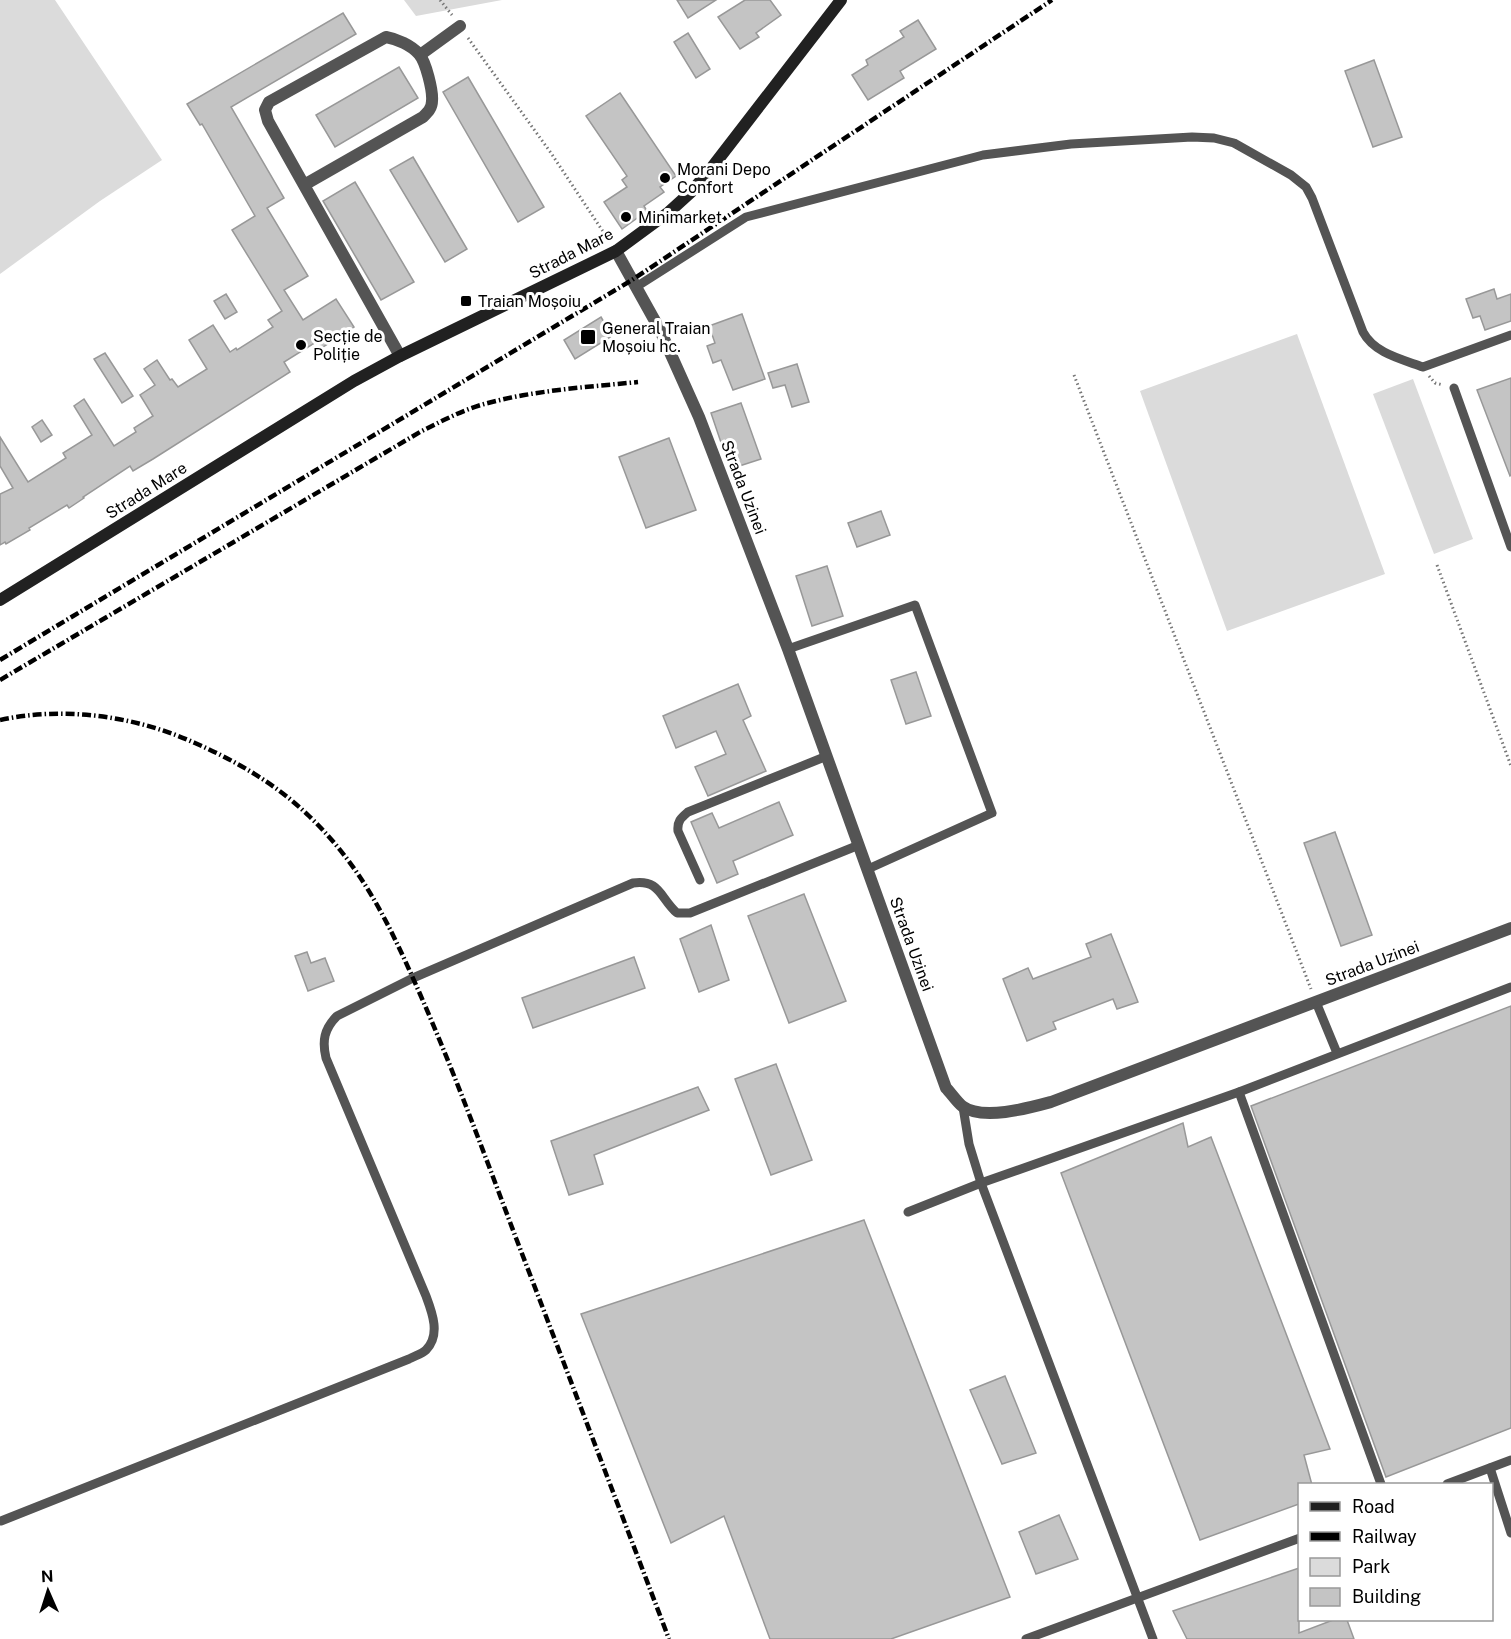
<svg xmlns="http://www.w3.org/2000/svg" width="1511" height="1639" viewBox="0 0 1511 1639" font-family="'Public Sans',sans-serif">
  <style>
    .green { fill: #dbdbdb }
    .building { fill: #c4c4c4; stroke: #989898; stroke-width: 1.5 }
    .lines { fill: none; stroke-linecap: round; stroke-linejoin: round }
    .path { stroke: #767676; stroke-width: 3; stroke-dasharray: 1.5 3; stroke-linecap: butt }
    .service { stroke: #545454; stroke-width: 9 }
    .minor { stroke: #545454; stroke-width: 12 }
    .secondary { stroke: #212121; stroke-width: 12 }
    .rail { stroke: #000; stroke-width: 4.5; stroke-dasharray: 9 3 1.5 3; stroke-linecap: butt }
    .poi-dot { fill: #000; stroke: #fff; stroke-width: 2 }
    .labels { text-anchor: middle; stroke-width: 6; stroke-linejoin: round; paint-order: stroke }
    .poi-label { font-size: 16px; fill: #000; stroke: #fff; text-anchor: start }
    .street-label { font-size: 16px; fill: #000; stroke: #fff }
  </style>
  <rect width="100%" height="100%" fill="#fff"/>
  <g class="green">
    <polygon points="0,0 55,0 162,160 100,201 0,274"/>
    <polygon points="404,0 502,0 416,16"/>
    <polygon points="1297,334 1385,574 1227,631 1140,391"/>
    <polygon points="1413,379 1473,539 1434,554 1373,394"/>
  </g>
  <g class="building">
    <polygon points="677,0 716,0 688,18"/>
    <polygon points="745,0 770,0 781,15 756,33 759,37 740,49 718,17"/>
    <polygon points="343,13 356,34 231,107 284,198 267,208 308,276 284,290 303,320 336,299 354,327 320,349 316,342 284,362 290,372 153,459 133,471 130,466 83,497 84,498 69,508 67,505 29,528 30,530 6,544 5,542 0,545 0,494 13,488 0,466 0,437 28,482 66,458 63,453 92,435 74,406 84,399 114,446 136,432 134,428 153,416 140,395 155,385 144,369 157,360 170,380 172,379 178,387 207,369 189,340 213,325 230,352 236,348 237,350 273,327 268,320 282,311 232,230 255,216 202,124 200,125 187,104"/>
    <polygon points="918,20 936,49 900,71 904,78 868,100 852,75 868,65 866,60 904,37 900,31"/>
    <polygon points="688,33 710,69 696,78 674,42"/>
    <polygon points="1374,60 1402,137 1373,147 1345,71"/>
    <polygon points="399,67 418,98 335,147 316,115"/>
    <polygon points="468,77 544,207 518,222 443,92"/>
    <polygon points="620,93 676,176 660,187 664,192 644,206 647,211 622,229 604,202 627,187 622,180 627,176 586,116"/>
    <polygon points="413,157 467,249 445,262 390,170"/>
    <polygon points="355,182 414,282 381,300 323,201"/>
    <polygon points="1494,289 1497,299 1511,294 1511,321 1485,330 1480,316 1473,318 1466,299"/>
    <polygon points="226,294 237,312 225,319 214,301"/>
    <polygon points="742,314 765,379 733,390 721,360 713,363 707,346 715,343 709,326"/>
    <polygon points="601,317 612,336 575,359 564,340"/>
    <polygon points="105,353 133,396 122,403 94,359"/>
    <polygon points="797,364 809,402 792,407 785,385 773,388 768,373"/>
    <polygon points="1511,378 1511,475 1510,476 1477,390"/>
    <polygon points="741,403 761,459 730,469 711,413"/>
    <polygon points="42,420 52,435 41,442 32,427"/>
    <polygon points="669,438 696,510 646,528 619,457"/>
    <polygon points="881,511 890,535 857,547 848,523"/>
    <polygon points="827,566 843,616 812,626 796,576"/>
    <polygon points="916,672 931,716 906,724 891,680"/>
    <polygon points="738,684 751,716 743,720 766,771 708,796 695,767 726,754 716,731 676,748 663,716"/>
    <polygon points="779,802 793,835 733,861 738,874 717,883 691,822 712,813 719,828"/>
    <polygon points="1335,832 1372,935 1341,946 1304,843"/>
    <polygon points="804,894 846,1001 789,1023 748,916"/>
    <polygon points="711,925 729,980 699,992 680,939"/>
    <polygon points="1111,934 1138,1002 1117,1009 1113,999 1053,1022 1056,1029 1027,1041 1003,979 1028,968 1033,979 1091,957 1086,944"/>
    <polygon points="307,952 311,963 325,958 334,981 308,991 295,956"/>
    <polygon points="634,957 645,988 533,1028 522,998"/>
    <polygon points="1511,1006 1511,1428 1386,1477 1251,1106"/>
    <polygon points="776,1064 812,1160 771,1175 735,1079"/>
    <polygon points="698,1087 709,1110 594,1155 603,1184 569,1195 551,1141"/>
    <polygon points="1183,1123 1188,1147 1211,1137 1330,1449 1304,1455 1312,1485 1299,1485 1299,1504 1200,1540 1061,1173"/>
    <polygon points="864,1220 1010,1597 891,1639 770,1639 724,1516 671,1543 581,1314"/>
    <polygon points="1005,1376 1036,1453 1002,1464 970,1390"/>
    <polygon points="1059,1515 1078,1559 1036,1574 1019,1532"/>
    <polygon points="1299,1568 1299,1633 1333,1620 1347,1620 1354,1639 1187,1639 1173,1611"/>
  </g>
  <g class="lines">
    <g class="path">
      <polyline points="440,0 452,15"/>
      <polyline points="468,38 551,153 608,239"/>
      <polyline points="1074,375 1311,989"/>
      <polyline points="1429,376 1435,383 1443,385"/>
      <polyline points="1437,565 1511,766"/>
    </g>
    <g class="service">
      <path d="M636,287l110,-70 237,-62 88,-11 121,-7 22,1 20,5 57,32 15,12 6,11 51,134c11,21 38,27 60,35l88,-32"/>
      <polyline points="1454,388 1511,547"/>
      <polyline points="788,649 915,605 992,813 868,869"/>
      <path d="M700,880l-22,-49c-1,-10 3,-13 10,-19l139,-56"/>
      <polyline points="1316,1002 1337,1053"/>
      <polyline points="1239,1092 1381,1484"/>
      <polyline points="963,1107 969,1144 981,1183 1153,1639"/>
      <polyline points="908,1212 981,1183 1239,1092 1511,987"/>
      <polyline points="1490,1468 1511,1533"/>
      <polyline points="1447,1484 1511,1460"/>
      <path d="M1,1521l408,-162c5,-3 13,-5 17,-9 15,-15 6,-38 0,-54l-100,-238c-4,-17 -2,-29 11,-42l76,-38 220,-95c27,-4 27,15 44,30h13l169,-68"/>
      <polyline points="1026,1639 1300,1538"/>
    </g>
    <g class="minor">
      <polyline points="420,55 460,26"/>
      <path d="M304,185l119,-68c5,-5 9,-9 9,-16 1,-10 -6,-39 -13,-47 -8,-9 -22,-15 -33,-17l-117,65 -4,8 3,11 132,235"/>
      <path d="M616,251l44,79 39,87 89,232 158,439c5,5 10,13 16,18 20,15 67,2 89,-4l460,-174"/>
    </g>
    <polyline class="secondary" points="0,600 354,381 400,356 616,251 669,212 691,192 710,170 841,0"/>
    <g class="rail">
      <polyline points="0,660 632,280 1052,0"/>
      <path d="M0,680l420,-248c22,-11 44,-23 68,-29 49,-13 100,-16 150,-21"/>
      <path d="M0,720c65,-14 135,-4 195,23 41,18 81,41 114,73 55,53 81,110 111,178 35,80 65,162 96,244 51,133 102,267 153,401"/>
    </g>
  </g>
  <g class="poi-dot">
    <circle cx="665" cy="178" r="6"/>
    <circle cx="626" cy="217" r="6"/>
    <rect x="460" y="295" width="12" height="12" rx="3"/>
    <rect x="580" y="329" width="16" height="16" rx="3"/>
    <circle cx="301" cy="345" r="6"/>
  </g>
  <g class="labels">
    <g class="poi-label">
      <text x="677" y="175">Morani Depo<tspan x="677" dy="18">Confort</tspan></text>
      <text x="638" y="223">Minimarket</text>
      <text x="478" y="307">Traian Moșoiu</text>
      <text x="602" y="334">General Traian<tspan x="602" dy="18">Moșoiu hc.</tspan></text>
      <text x="313" y="342">Secție de<tspan x="313" dy="18">Poliție</tspan></text>
    </g>
    <g class="street-label">
      <text transform="translate(571 253) rotate(-27)" y="6">Strada Mare</text>
      <text transform="translate(744 487) rotate(69)" y="6">Strada Uzinei</text>
      <text transform="translate(146 490) rotate(-32)" y="6">Strada Mare</text>
      <text transform="translate(912 944) rotate(70)" y="6">Strada Uzinei</text>
      <text transform="translate(1372 963) rotate(-21)" y="6">Strada Uzinei</text>
    </g>
  </g>
  <rect x="1298" y="1483" width="195" height="138" fill="#ffffff" stroke="#999999" stroke-width="1.5"/>
  <rect x="1310" y="1502" width="30" height="9" fill="#212121" stroke="#999999" stroke-width="1.5"/>
  <text x="1352" y="1513" font-size="18" fill="#000000">Road</text>
  <rect x="1310" y="1532" width="30" height="9" fill="#000000" stroke="#999999" stroke-width="1.5"/>
  <text x="1352" y="1543" font-size="18" fill="#000000">Railway</text>
  <rect x="1310" y="1558" width="30" height="18" fill="#dbdbdb" stroke="#999999" stroke-width="1.5"/>
  <text x="1352" y="1573" font-size="18" fill="#000000">Park</text>
  <rect x="1310" y="1588" width="30" height="18" fill="#c4c4c4" stroke="#999999" stroke-width="1.5"/>
  <text x="1352" y="1603" font-size="18" fill="#000000">Building</text>
  <g transform="translate(48 1591) rotate(357)" stroke="#ffffff" stroke-width="4.5" paint-order="stroke">
  <path d="M0-4.5L10 22L0 15L-10 22Z" fill="#000000"/>
  <text y="-9" font-size="16" font-weight="bold" text-anchor="middle" fill="#000000">N</text>
  </g>
</svg>
